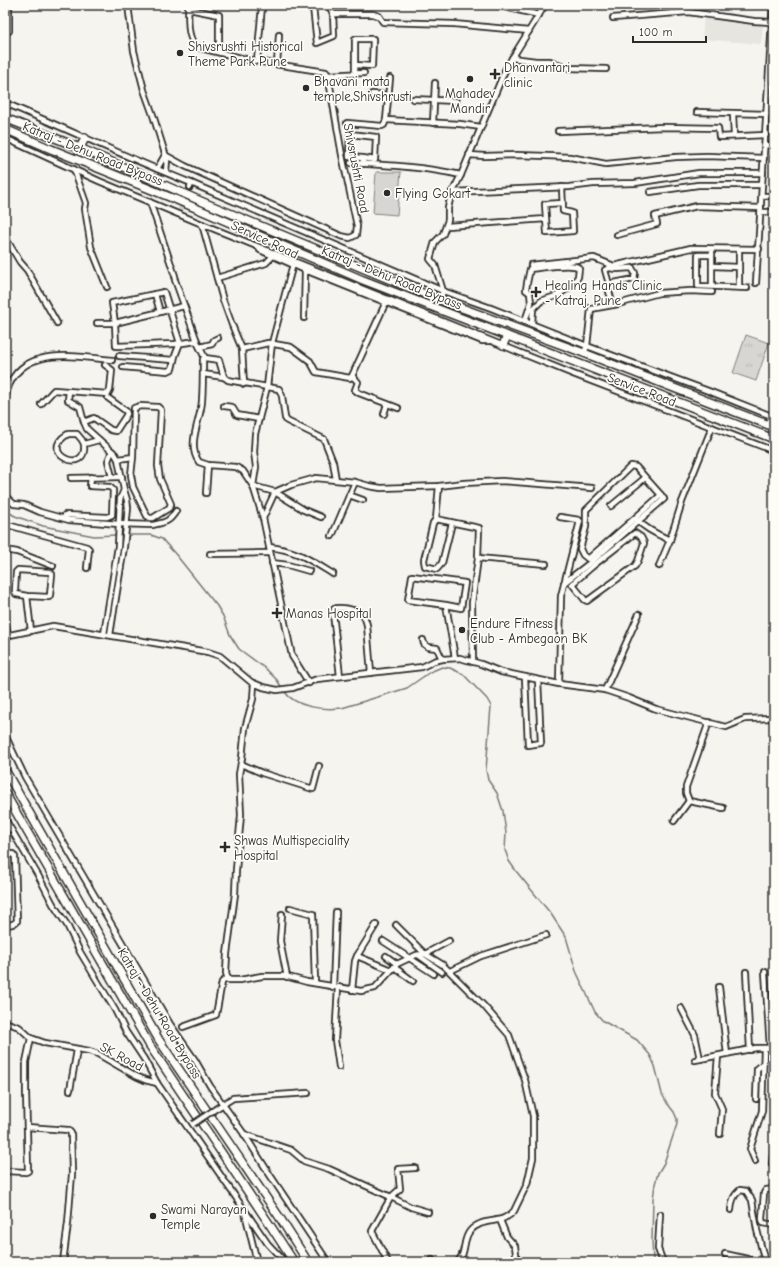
<svg xmlns="http://www.w3.org/2000/svg" width="779" height="1267" viewBox="0 0 779 1267" font-family="'Comic Neue',sans-serif">
  <style>
    .built { fill: #e6e5e0 }
    .grass { fill: url(#grass-tufts); stroke: #81807e }
    .pitch { fill: #d7d6d2; stroke: #81807e }
    .lines { fill: none; stroke-linecap: round; stroke-linejoin: round }
    .stream { stroke: #797877; stroke-width: 1.5 }
    .minor-tunnel { stroke: #cdccc8; stroke-width: 4.5; stroke-dasharray: 4.5 2; stroke-linecap: butt }
    .minor-casing { stroke: #2b2b2b; stroke-width: 8 }
    .highway-casing { stroke: #2b2b2b; stroke-width: 10 }
    .minor { stroke: #fdfcf7; stroke-width: 4.5 }
    .highway { stroke: #fdfcf7; stroke-width: 7 }
    .minor-bridge-casing { stroke: #2b2b2b; stroke-width: 8; stroke-linecap: butt }
    .minor-bridge { stroke: #fdfcf7; stroke-width: 4.5 }
    .poi-dot { fill: #2b2b2b; stroke: #fdfcf7; stroke-width: 1.5 }
    .labels { text-anchor: middle; stroke-width: 3.5; stroke-linejoin: round; paint-order: stroke }
    .poi-label { font-size: 13px; fill: #2b2b2b; stroke: #fdfcf7; text-anchor: start }
    .street-label { font-size: 13px; fill: #2b2b2b; stroke: #fdfcf7 }
  </style>
  <defs>
    <pattern id="grass-tufts" width="24" height="20" patternUnits="userSpaceOnUse"><rect width="24" height="20" fill="#d7d6d2"/><path d="M3 7l-1-3M5 7V3M7 7l1-3M15 17l-1-3M17 17v-4M19 17l1-3" fill="none" stroke="#b9b8b4"/></pattern>
  </defs>
  <rect width="100%" height="100%" fill="#f5f4ef"/>
  <filter id="ink" filterUnits="userSpaceOnUse"><feTurbulence type="fractalNoise" baseFrequency=".025" numOctaves="2"/><feDisplacementMap in="SourceGraphic" scale="8" xChannelSelector="R" yChannelSelector="G"/><feConvolveMatrix kernelMatrix="1 2 1 2 8 2 1 2 1" color-interpolation-filters="sRGB"/></filter>
  <g filter="url(#ink)">
    <g class="built">
      <polygon points="704,18 763,25 761,44 702,39"/>
      <polygon points="5,942 7,943 11,983 8,1009 5,1009"/>
    </g>
    <polygon class="grass" points="746,335 769,343 756,381 733,373"/>
    <polygon class="pitch" points="376,172 401,172 397,215 373,213"/>
    <g class="lines">
      <g class="stream">
        <polyline points="5,510 15,516 43,526 94,536 116,535"/>
        <polyline points="120,535 151,535 162,539 177,556 217,606 223,616 230,635 239,649 266,669 277,680 282,688"/>
        <path d="M284,691c12,17 39,19 58,17l65,-20 23,-16 12,-5 8,1 13,6 24,25 4,7 -5,64 2,10 9,13 6,18 3,22 -1,17 4,11 7,10 35,43 15,23 10,34 19,41 8,9 34,19 13,15 5,11 7,28 5,9 7,9 3,7v5l-13,39 -6,10 -3,11 -2,15 -1,40 1,23"/>
      </g>
      <polyline class="minor-tunnel" points="180,210 190,187"/>
      <g class="minor-casing">
        <g id="minor">
          <polyline points="128,5 134,51 144,90 153,115 167,160 166,172"/>
          <polyline points="325,5 313,7 317,43 334,36 333,14 329,5"/>
          <polyline points="496,5 539,15"/>
          <polyline points="189,9 219,15 219,52"/>
          <polyline points="333,14 373,14 379,16 383,22 454,24 529,31"/>
          <polyline points="613,18 688,12 754,21 772,22"/>
          <polyline points="5,33 9,31 9,5"/>
          <polyline points="512,58 536,61 550,61 569,68 606,69"/>
          <polyline points="257,61 262,6"/>
          <polyline points="277,64 279,35"/>
          <polyline points="355,65 372,66 373,39 355,39 355,74"/>
          <polyline points="328,75 364,73"/>
          <polyline points="390,78 386,120 460,124 481,127"/>
          <polyline points="372,94 388,95"/>
          <polyline points="413,99 456,101"/>
          <path d="M5,103c62,26 123,55 186,80l-1,4"/>
          <polyline points="697,112 767,114"/>
          <polyline points="733,113 734,136"/>
          <polyline points="347,123 382,126 384,125 386,120"/>
          <polyline points="433,123 435,83"/>
          <polyline points="558,131 664,127 718,128 719,137 766,135"/>
          <polyline points="5,138 99,181 202,224 573,374 774,451"/>
          <polyline points="765,145 774,146"/>
          <path d="M165,155l20,11 156,70 9,2 6,-3 1,-9 -15,-71 -14,-80 -2,-3 -77,-12 -52,-13c-11,-9 -8,-29 -9,-42"/>
          <polyline points="469,155 485,156 516,155 547,156 570,157 606,164 676,157 707,156 764,158"/>
          <path d="M351,163c37,2 73,4 110,12"/>
          <polyline points="363,164 363,158 375,160 376,137 350,134 349,157 363,158"/>
          <polyline points="74,169 86,203 85,209 91,247 107,287"/>
          <polyline points="157,169 165,155"/>
          <polyline points="191,183 443,291 491,308 587,346 711,392 774,417"/>
          <polyline points="562,187 563,211 572,213 573,231 547,233 545,204 563,203"/>
          <polyline points="452,192 569,187 593,184 635,183 699,173 763,173"/>
          <polyline points="650,192 698,185 762,185"/>
          <polyline points="762,196 774,196"/>
          <polyline points="150,202 175,276"/>
          <polyline points="761,212 774,212"/>
          <polyline points="202,224 223,300 232,325 242,349 244,384"/>
          <polyline points="447,226 546,219"/>
          <polyline points="617,235 657,224 655,216 697,206 761,208"/>
          <polyline points="5,237 20,262 27,270 57,323"/>
          <polyline points="260,250 305,270 482,341 489,341"/>
          <polyline points="712,255 698,255 698,286 747,288"/>
          <polyline points="293,264 272,343 267,387 255,434 254,452 256,467 253,486 263,518 292,656 309,683"/>
          <polyline points="531,265 594,258 614,266 691,248 759,249"/>
          <polyline points="712,266 739,267 739,287"/>
          <polyline points="739,267 739,249"/>
          <polyline points="609,268 616,269 632,268 635,273 634,279 609,284 605,270 609,268 610,266"/>
          <polyline points="217,278 266,263 273,256"/>
          <polyline points="175,280 198,344 205,358 219,360 224,377 228,380 279,389 282,396 285,418 287,421 324,439 333,462 336,480"/>
          <polyline points="756,283 773,5"/>
          <polyline points="712,286 712,252"/>
          <polyline points="608,288 613,305"/>
          <polyline points="440,300 443,291 435,265 430,259 435,242 443,234 448,220 448,208 451,195 461,175 506,68 545,5"/>
          <polyline points="160,312 115,323 112,303 155,294 160,312 184,306"/>
          <polyline points="304,318 305,270"/>
          <path d="M525,321l6,-18 -1,-10 -4,-3 1,-7 3,-14c11,-1 42,-7 49,-1l-1,9 -8,10 -14,9 -15,5 -8,8 -1,14"/>
          <polyline points="97,323 115,323 116,346 175,344 197,341"/>
          <polyline points="200,347 212,344 214,340 218,338"/>
          <polyline points="242,349 268,343 291,347 310,361 316,372 350,378 352,376 386,302"/>
          <polyline points="584,353 587,346 591,309 618,304 659,293 690,291 712,292"/>
          <polyline points="119,356 174,360"/>
          <path d="M203,359c0,14 0,28 -1,42 -1,19 -16,43 -3,61l9,3 28,2 7,4 10,15 22,6 29,18 17,7"/>
          <polyline points="123,367 168,371 172,369 175,356 180,343 164,292 155,294"/>
          <polyline points="203,374 224,377"/>
          <polyline points="352,376 358,382 355,390 359,393 398,408"/>
          <polyline points="69,391 68,400 80,407 84,422 87,429 115,454 118,459 124,490 127,500 128,508 124,547 110,635"/>
          <path d="M5,400c9,-56 66,-44 107,-40"/>
          <polyline points="41,404 54,390 108,394 110,390 112,370 105,365"/>
          <polyline points="224,406 232,407 237,415 259,419"/>
          <polyline points="384,414 387,404"/>
          <polyline points="84,422 94,418 111,430 116,431 127,414 126,411 108,398"/>
          <path d="M84,444c4,33 -48,9 -16,-10h9l5,6 2,4 15,-4"/>
          <polyline points="118,459 133,457 131,475 133,487 147,516 150,518 153,518 169,508 171,504 160,479 158,466 161,410 158,407 140,406 134,408 133,457"/>
          <polyline points="112,477 108,461 112,451"/>
          <polyline points="71,478 122,477"/>
          <polyline points="206,493 208,465"/>
          <polyline points="349,495 363,500"/>
          <path d="M5,496l9,8 10,1 16,7 29,8 50,4 34,1c13,-3 16,-3 23,-14"/>
          <polyline points="611,506 645,478"/>
          <polyline points="65,515 107,517 112,515 113,490 110,487 90,486 91,477"/>
          <polyline points="263,518 275,492 291,485 316,478 355,482 369,486 381,488 439,486 464,483 502,481 592,488"/>
          <path d="M635,518l-47,41 -5,-4 -3,-6 6,-22v-17l45,-44 5,1 25,28 -26,23c9,10 23,17 35,22"/>
          <polyline points="436,519 439,486"/>
          <polyline points="452,523 442,563 437,569 425,566 424,560 433,523 436,519 479,528 478,558"/>
          <polyline points="5,532 8,525 87,547 89,549 87,568"/>
          <polygon points="635,533 641,537 644,543 638,561 635,566 587,601 585,600 572,584 594,565"/>
          <polyline points="332,536 355,482"/>
          <path d="M269,547c28,3 41,13 64,27"/>
          <polyline points="5,550 17,552 53,566"/>
          <polyline points="210,554 270,553"/>
          <polyline points="272,563 288,565 309,571"/>
          <polyline points="659,566 670,540 682,502 712,427"/>
          <polyline points="564,583 591,562 664,499 661,495"/>
          <polyline points="27,596 49,597 50,595 52,574 50,572 18,570 16,572 15,591 16,594 27,596 31,631"/>
          <polyline points="446,605 461,608 465,583 412,576 408,600 446,605 455,658"/>
          <polyline points="5,617 8,636"/>
          <polyline points="104,634 118,546 120,499 124,490"/>
          <polyline points="5,636 53,626 208,652 220,656 251,682 263,687 277,690 293,688 317,679 422,667 434,661 442,659 460,658 481,664 501,672 559,684 605,690 629,698 656,709 726,727 745,719 774,718"/>
          <polyline points="423,640 424,644 428,647 437,648 442,659"/>
          <polyline points="473,662 472,603 478,558 546,564"/>
          <path d="M340,676l-7,-63 1,-4c6,-3 21,1 27,4 4,3 5,8 6,12l4,48"/>
          <polyline points="525,677 528,745 541,743 538,680"/>
          <path d="M254,684l-1,15 -8,29 -3,30 -3,16 2,41 -5,55 -1,24 -8,60 -1,19 2,7h12l22,-4h23l22,6 54,9 14,-3 22,-24 19,-9 9,-1 18,11 41,41 25,29 16,45 8,36v42l-6,26 -13,27c-13,15 -31,5 -44,20 -8,9 -3,23 -13,31"/>
          <polyline points="559,684 561,596 580,521 579,520 560,517"/>
          <polyline points="605,690 639,614"/>
          <polyline points="5,735 25,777 170,1024 195,1060 210,1086 244,1134 270,1175 328,1262"/>
          <polyline points="241,764 262,773 313,789 319,766"/>
          <polyline points="689,801 686,793 686,787 709,722"/>
          <polyline points="689,801 723,808"/>
          <polyline points="5,819 39,877 53,904 67,925 80,952 115,1010 126,1032 144,1059 157,1083 268,1244 285,1262"/>
          <polyline points="674,821 689,801"/>
          <path d="M5,855l8,-1 2,3 2,64c-4,4 -7,4 -12,3"/>
          <polyline points="290,908 313,914 315,983"/>
          <polyline points="282,914 280,941 287,977"/>
          <polyline points="396,925 425,954 449,941"/>
          <polyline points="383,941 434,974"/>
          <polyline points="418,955 442,972"/>
          <polyline points="357,956 391,970"/>
          <polyline points="386,956 397,964"/>
          <polyline points="394,967 413,981"/>
          <polyline points="450,971 481,956 546,935"/>
          <polyline points="746,972 750,1050"/>
          <polyline points="765,972 770,1048"/>
          <polyline points="333,987 336,912"/>
          <polyline points="338,987 335,1040 339,1067"/>
          <polyline points="719,987 727,1054"/>
          <polyline points="352,990 355,961 357,956 376,925"/>
          <polyline points="681,1008 695,1035 700,1059"/>
          <polyline points="5,1022 19,1027 31,1038 45,1043 89,1051 98,1054 136,1076 145,1080 157,1083"/>
          <polyline points="183,1027 216,1015 222,982 228,978"/>
          <polyline points="718,1056 715,1093 722,1109 720,1134"/>
          <polyline points="695,1060 756,1048 774,1048"/>
          <polyline points="70,1090 77,1050"/>
          <polyline points="756,1099 757,1069 763,1064"/>
          <polyline points="217,1108 233,1098 308,1093"/>
          <polyline points="27,1127 68,1130 71,1133 72,1174 68,1223 63,1262"/>
          <polyline points="244,1134 291,1150 304,1161 329,1169 391,1197 372,1231 388,1262"/>
          <polyline points="755,1161 750,1149 762,1111 764,1048"/>
          <polyline points="772,1164 774,1145"/>
          <polyline points="415,1168 398,1169 400,1189 391,1197 411,1207 428,1212"/>
          <polyline points="5,1171 26,1172 28,1171 26,1092 26,1062 31,1038"/>
          <polyline points="774,1189 766,1190 764,1193 762,1219 763,1223 774,1225"/>
          <path d="M731,1210c1,-9 2,-14 9,-20l6,1 6,9 5,30 8,32"/>
          <polyline points="245,1213 257,1262"/>
          <polyline points="660,1214 658,1249 663,1262"/>
          <polyline points="500,1220 507,1237 515,1246 517,1262"/>
          <polyline points="725,1254 752,1260 756,1262"/>
          <polyline points="432,1262 432,1260"/>
        </g>
      </g>
      <g class="highway-casing">
        <g id="highway">
          <polyline points="5,118 80,148 203,202 432,297 584,353 774,427"/>
          <polyline points="5,129 51,149 177,200 363,280 774,439"/>
          <polyline points="80,148 85,138"/>
          <polyline points="503,345 507,336"/>
          <polyline points="769,425 772,416"/>
          <polyline points="5,770 159,1040 280,1218 308,1262"/>
          <polyline points="5,793 150,1046 270,1225 294,1262"/>
        </g>
      </g>
      <use href="#minor" class="minor"/>
      <use href="#highway" class="highway"/>
      <g class="minor-bridge-casing">
        <polyline id="minor-bridge" points="193,1124 217,1108"/>
      </g>
      <use href="#minor-bridge" class="minor-bridge"/>
    </g>
  </g>
  <g class="poi-dot">
    <circle cx="180" cy="53" r="4"/>
    <path d="M493 68h4v4h4v4h-4v4h-4v-4h-4v-4h4z"/>
    <circle cx="470" cy="79" r="4"/>
    <circle cx="306" cy="88" r="4"/>
    <circle cx="387" cy="193" r="4"/>
    <path d="M534 286h4v4h4v4h-4v4h-4v-4h-4v-4h4z"/>
    <path d="M275 607h4v4h4v4h-4v4h-4v-4h-4v-4h4z"/>
    <circle cx="462" cy="630" r="4"/>
    <path d="M223 841h4v4h4v4h-4v4h-4v-4h-4v-4h4z"/>
    <circle cx="153" cy="1216" r="4"/>
  </g>
  <g class="labels">
    <g class="poi-label">
      <text x="188" y="51">Shivsrushti Historical<tspan x="188" dy="15">Theme Park Pune</tspan></text>
      <text x="504" y="72">Dhanvantari<tspan x="504" dy="15">clinic</tspan></text>
      <text x="314" y="86">Bhavani mata<tspan x="314" dy="15">temple,Shivshrusti</tspan></text>
      <text x="470" y="98" text-anchor="middle">Mahadev<tspan x="470" dy="15">Mandir</tspan></text>
      <text x="395" y="198">Flying Gokart</text>
      <text x="545" y="290">Healing Hands Clinic<tspan x="545" dy="15">- Katraj, Pune</tspan></text>
      <text x="286" y="618">Manas Hospital</text>
      <text x="470" y="628">Endure Fitness<tspan x="470" dy="15">Club - Ambegaon BK</tspan></text>
      <text x="234" y="845">Shwas Multispeciality<tspan x="234" dy="15">Hospital</tspan></text>
      <text x="161" y="1214">Swami Narayan<tspan x="161" dy="15">Temple</tspan></text>
    </g>
    <g class="street-label">
      <text transform="translate(93 153) rotate(22)" y="5">Katraj - Dehu Road Bypass</text>
      <text transform="translate(357 168) rotate(79)" y="5">Shivsrushti Road</text>
      <text transform="translate(265 239) rotate(25)" y="5">Service Road</text>
      <text transform="translate(392 277) rotate(22)" y="5">Katraj - Dehu Road Bypass</text>
      <text transform="translate(642 389) rotate(21)" y="5">Service Road</text>
      <text transform="translate(160 1013) rotate(59)" y="5">Katraj - Dehu Road Bypass</text>
      <text transform="translate(122 1056) rotate(28)" y="5">SK Road</text>
    </g>
  </g>
  <rect width="779" height="1267" fill="none" stroke="#fdfcf7" stroke-width="20"/>
  <rect x="10" y="10" width="759" height="1247" fill="none" stroke="#2b2b2b" stroke-width="1.5" filter="url(#ink)"/>
  <path d="M633 36v6h73v-6" fill="none" stroke="#2b2b2b" stroke-width="2"/>
  <text x="639" y="36" font-size="12" fill="#2b2b2b" stroke="#fdfcf7" stroke-width="3" paint-order="stroke">100 m</text>
</svg>
